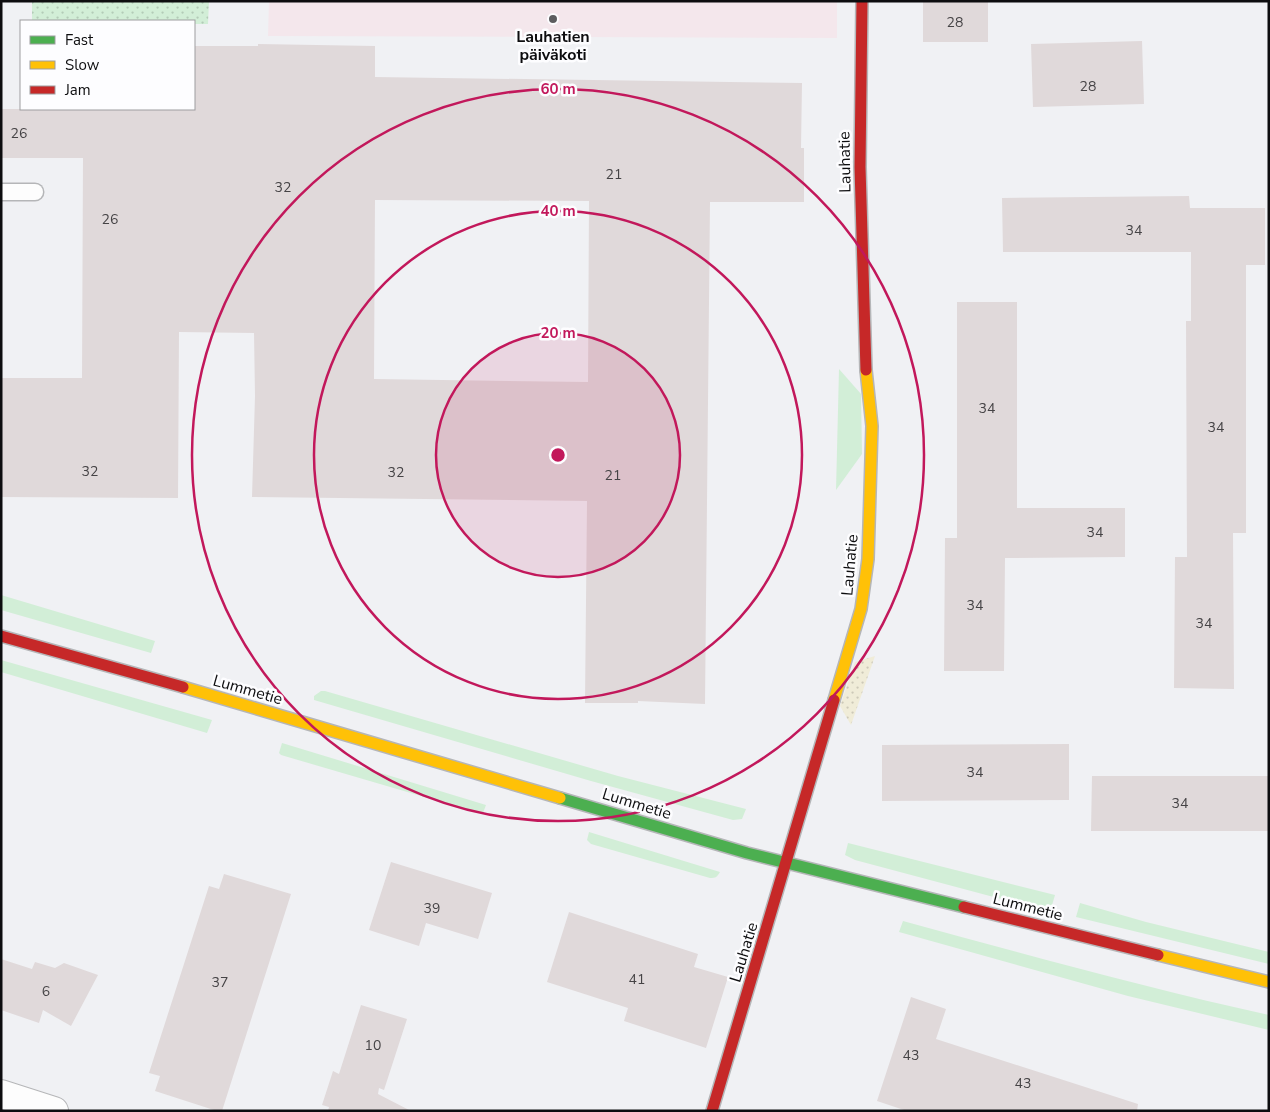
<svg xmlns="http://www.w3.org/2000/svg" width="1270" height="1112" viewBox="0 0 1270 1112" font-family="'Nunito Sans',sans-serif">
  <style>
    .education { fill: #f4e7ec }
    .grass { fill: #d2eed7 }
    .sand { fill: url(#sand-dots) }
    .park { fill: url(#park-dots) }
    .building { fill: #e0d9da; fill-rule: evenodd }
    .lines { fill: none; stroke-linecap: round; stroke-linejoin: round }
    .lane-casing { stroke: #b5b6b8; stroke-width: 19 }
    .street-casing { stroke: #b5b6b8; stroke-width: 30 }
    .fast-casing { stroke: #b5b6b8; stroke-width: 14 }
    .slow-casing { stroke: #b5b6b8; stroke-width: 14 }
    .jam-casing { stroke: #b5b6b8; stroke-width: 14 }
    .lane { stroke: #fdfdfd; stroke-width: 16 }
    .street { stroke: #fdfdfd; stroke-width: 28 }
    .fast { stroke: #4caf50; stroke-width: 11 }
    .slow { stroke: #ffc107; stroke-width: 11 }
    .jam { stroke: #c62828; stroke-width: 11 }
    .ring { fill: none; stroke: #c2185b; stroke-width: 2.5 }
    .poi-dot { fill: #5c5d5f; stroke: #fdfdff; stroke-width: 2 }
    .labels { text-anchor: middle; stroke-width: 5; stroke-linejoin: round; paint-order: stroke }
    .number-label { font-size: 14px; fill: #454345 }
    .poi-label { font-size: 16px; font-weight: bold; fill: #0d0d0f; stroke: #fdfdff }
    .street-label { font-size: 16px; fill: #0d0d0f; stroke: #fdfdff }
    .centre { fill: #c2185b; stroke: #fdfdff; stroke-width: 2.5 }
    .ring-label { font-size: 15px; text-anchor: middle; font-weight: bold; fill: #c2185b; stroke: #fdfdff; stroke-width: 5; stroke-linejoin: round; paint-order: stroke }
  </style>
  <defs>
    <pattern id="sand-dots" width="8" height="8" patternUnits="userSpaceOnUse" patternTransform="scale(1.25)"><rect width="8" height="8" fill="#f0ecd8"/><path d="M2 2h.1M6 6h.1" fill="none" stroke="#cdc9b8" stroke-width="1.8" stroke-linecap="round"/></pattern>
    <pattern id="park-dots" width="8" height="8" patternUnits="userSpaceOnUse" patternTransform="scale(1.25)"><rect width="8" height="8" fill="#d2eed7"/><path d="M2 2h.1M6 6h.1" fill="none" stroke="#b3cbb7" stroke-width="1.8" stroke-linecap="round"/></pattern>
  </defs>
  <rect width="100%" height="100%" fill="#f0f1f4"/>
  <polygon class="education" points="269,1 837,1 837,38 268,36"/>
  <g class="grass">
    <polygon points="839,369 861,394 862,454 836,490"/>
    <polygon points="1,595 155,641 151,653 1,610"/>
    <polygon points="1,660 212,720 207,733 1,672"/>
    <polygon points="321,691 325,691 618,776 746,809 742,819 733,820 591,781 314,700 314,696"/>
    <polygon points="282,743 486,805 483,813 479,813 281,755 279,753"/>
    <path d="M589,832l131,40c-3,5 -4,6 -10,6l-119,-34 -4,-4z"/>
    <polygon points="848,843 1055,895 1050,912 855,860 845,855"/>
    <polygon points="1080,903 1146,922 1269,952 1269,964 1076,917"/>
    <path d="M903,921c121,33 243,67 366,94v15l-141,-34 -229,-64z"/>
  </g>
  <polygon class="sand" points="875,656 851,725 840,706 855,662"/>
  <polygon class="park" points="32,1 209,1 208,24 194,24 194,21 32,21"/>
  <g class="building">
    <rect x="923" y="1" width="65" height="41"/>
    <polygon points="1142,41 1144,104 1033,107 1031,44"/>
    <path d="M258,44l117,2v31l427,6 -1,65h3v54h-94l-5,502 -67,-3v2h-53l2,-202 -335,-4 3,-101 -1,-63 -75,-1 -1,166 -177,-1v-119h81l1,-220h-82v-49h193v-63h64zM375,200l214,1 -1,181 -214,-3z"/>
    <polygon points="1189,196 1190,208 1265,208 1265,265 1246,265 1246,533 1233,533 1234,689 1174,688 1175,557 1187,557 1186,321 1191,321 1191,252 1003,252 1002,198"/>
    <polygon points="957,302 1017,302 1017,508 1125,508 1125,557 1005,558 1004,671 944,671 945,538 957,538"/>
    <polygon points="1069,744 1069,800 882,801 882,745"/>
    <polygon points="1092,776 1269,776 1269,831 1091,831"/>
    <polygon points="391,862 492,893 478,939 426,923 419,946 369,930"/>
    <polygon points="224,874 291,894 222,1111 217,1111 155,1091 160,1076 149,1073 209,886 219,889"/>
    <polygon points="569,912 698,954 694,967 728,977 706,1048 624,1021 628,1008 547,982"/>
    <polygon points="1,959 32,969 35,962 55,968 64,963 98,975 71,1026 43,1010 39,1023 1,1010"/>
    <polygon points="911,997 946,1009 936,1039 1138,1104 1137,1111 907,1111 877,1101"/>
    <polygon points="361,1005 407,1019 384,1090 379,1088 378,1094 411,1111 328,1111 329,1107 322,1105 333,1071 339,1074"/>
  </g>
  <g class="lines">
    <g class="lane-casing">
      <polyline id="lane" points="1,192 35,192"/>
    </g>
    <g class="street-casing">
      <polyline id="street" points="1,1094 54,1111"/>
    </g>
    <g class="fast-casing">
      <polyline id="fast" points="560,798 747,853 964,907"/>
    </g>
    <g class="slow-casing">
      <g id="slow">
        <polyline points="183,687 560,798"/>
        <polyline points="834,700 861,609 868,559 872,426 866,370"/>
        <polyline points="1158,955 1269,982"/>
      </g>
    </g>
    <g class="jam-casing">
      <g id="jam">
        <polyline points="862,1 860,167 866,370"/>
        <polyline points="1,636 183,687"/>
        <polyline points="964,907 1158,955"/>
        <polyline points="712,1111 834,700"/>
      </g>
    </g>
    <use href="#lane" class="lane"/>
    <use href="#street" class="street"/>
    <use href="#fast" class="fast"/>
    <use href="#slow" class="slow"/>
    <use href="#jam" class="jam"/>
  </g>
  <circle cx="558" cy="455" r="122" fill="#c2185b" fill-opacity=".12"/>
  <g class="ring">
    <circle cx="558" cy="455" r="122"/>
    <circle cx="558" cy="455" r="244"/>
    <circle cx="558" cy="455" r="366"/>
  </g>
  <circle class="poi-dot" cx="553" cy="19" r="5"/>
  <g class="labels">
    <g class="number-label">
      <text x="955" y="27">28</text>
      <text x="1088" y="91">28</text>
      <text x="19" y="138">26</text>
      <text x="614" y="179">21</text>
      <text x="283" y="192">32</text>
      <text x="110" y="224">26</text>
      <text x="1134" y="235">34</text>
      <text x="987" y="413">34</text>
      <text x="1216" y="432">34</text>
      <text x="90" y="476">32</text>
      <text x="396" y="477">32</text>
      <text x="613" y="480">21</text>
      <text x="1095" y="537">34</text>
      <text x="975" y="610">34</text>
      <text x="1204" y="628">34</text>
      <text x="975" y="777">34</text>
      <text x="1180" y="808">34</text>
      <text x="432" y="913">39</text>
      <text x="637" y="984">41</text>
      <text x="220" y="987">37</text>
      <text x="46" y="996">6</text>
      <text x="373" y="1050">10</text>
      <text x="911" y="1060">43</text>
      <text x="1023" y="1088">43</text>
    </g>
    <g class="poi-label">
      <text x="553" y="42">Lauhatien<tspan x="553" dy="18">päiväkoti</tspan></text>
    </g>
    <g class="street-label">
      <text transform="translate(844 162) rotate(-91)" y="6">Lauhatie</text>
      <text transform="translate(849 565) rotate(-85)" y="6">Lauhatie</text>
      <text transform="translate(248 689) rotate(16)" y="6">Lummetie</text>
      <text transform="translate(637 803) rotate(17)" y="6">Lummetie</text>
      <text transform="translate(1028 906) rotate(14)" y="6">Lummetie</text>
      <text transform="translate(743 952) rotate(-73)" y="6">Lauhatie</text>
    </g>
  </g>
  <circle cx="558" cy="455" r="8" class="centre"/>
  <g class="ring-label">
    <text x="558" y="94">60 m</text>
    <text x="558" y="216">40 m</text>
    <text x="558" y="338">20 m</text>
  </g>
  <rect width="1270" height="1112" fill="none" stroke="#0d0d0f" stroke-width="5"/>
  <rect x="20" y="20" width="175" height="90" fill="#fdfdff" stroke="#9d9d9f"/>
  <rect x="30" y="36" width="25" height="8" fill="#4caf50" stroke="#9d9d9f"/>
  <text x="65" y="45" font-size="15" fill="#0d0d0f">Fast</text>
  <rect x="30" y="61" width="25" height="8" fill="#ffc107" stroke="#9d9d9f"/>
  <text x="65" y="70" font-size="15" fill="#0d0d0f">Slow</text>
  <rect x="30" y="86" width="25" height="8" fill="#c62828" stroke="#9d9d9f"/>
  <text x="65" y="95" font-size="15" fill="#0d0d0f">Jam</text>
</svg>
